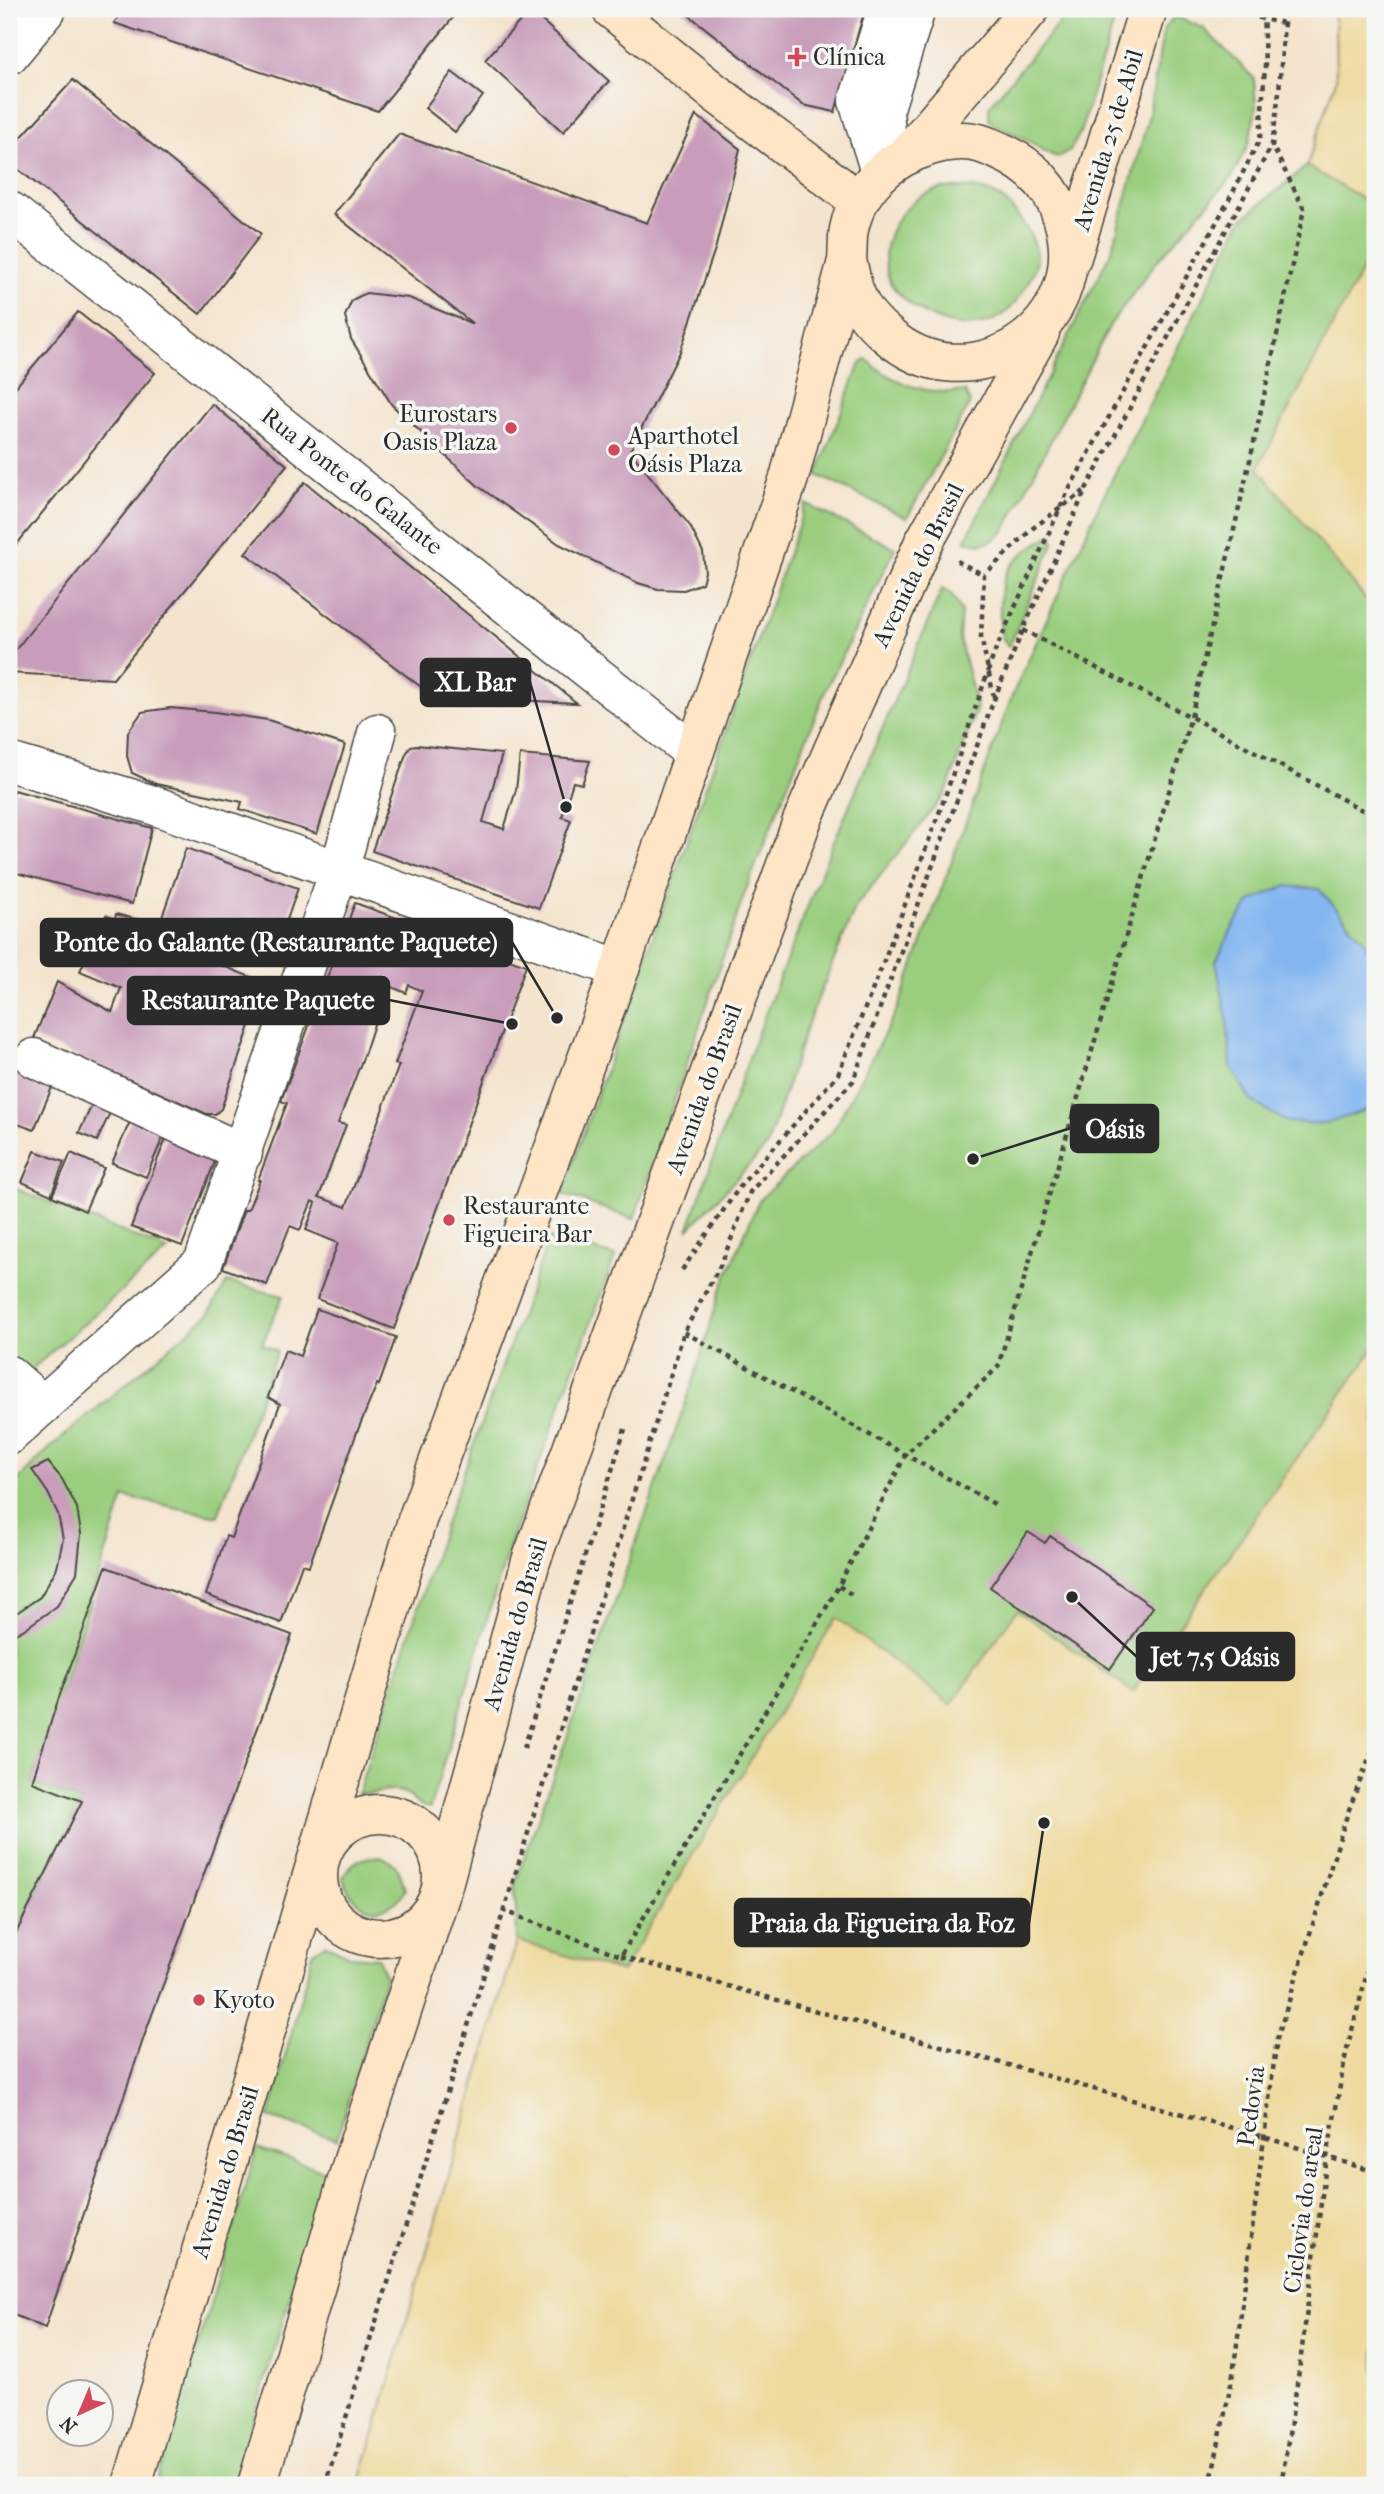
<svg xmlns="http://www.w3.org/2000/svg" width="1384" height="2494" viewBox="0 0 1384 2494" font-family="'IM FELL French Canon',serif">
  <style>
    .green { fill: #9ace7e; stroke: #627c54; stroke-width: 2 }
    .sand { fill: #eeda9e; stroke: #8c8264; stroke-width: 2 }
    .water { fill: #83b6f0; stroke: #57708e; stroke-width: 2 }
    .building { fill: #c89cba; fill-rule: evenodd }
    .lines { fill: none; stroke-linecap: round; stroke-linejoin: round }
    .street-casing { stroke: #494743; stroke-width: 41 }
    .secondary-casing { stroke: #494743; stroke-width: 41 }
    .path { stroke: #494743; stroke-width: 4.5; stroke-dasharray: 5 5; stroke-linecap: butt }
    .street { stroke: #fff; stroke-width: 38 }
    .secondary { stroke: #fde5c5; stroke-width: 38 }
    .poi-dot { fill: #d1495b; stroke: #f6f6f2; stroke-width: 2.5 }
    .labels { text-anchor: middle; stroke-width: 7; stroke-linejoin: round; paint-order: stroke }
    .poi-label { font-size: 24px; fill: #2b2b2b; stroke: #f6f6f2; text-anchor: start }
    .street-label { font-size: 24px; fill: #2b2b2b; stroke: #f6f6f2 }
    .leader { fill: none; stroke: #2b2b2b; stroke-width: 2.5 }
    .callout-dot { fill: #2b2b2b; stroke: #f6f6f2; stroke-width: 2.5 }
    .callout { fill: #2b2b2b; stroke: #2b2b2b; stroke-width: 2.5 }
    .callout-label { font-size: 26px; text-anchor: middle; font-weight: bold; fill: #fff }
  </style>
  <rect width="100%" height="100%" fill="#f6f6f2"/>
  <filter id="ink" filterUnits="userSpaceOnUse"><feTurbulence type="fractalNoise" baseFrequency=".0143" numOctaves="2"/><feDisplacementMap in="SourceGraphic" scale="14" xChannelSelector="R" yChannelSelector="G"/><feConvolveMatrix kernelMatrix="1 2 1 2 8 2 1 2 1" color-interpolation-filters="sRGB"/></filter>
  <filter id="wash" filterUnits="userSpaceOnUse"><feTurbulence type="fractalNoise" baseFrequency=".00686" numOctaves="4" result="noise"/><feDisplacementMap in="SourceGraphic" scale="28" xChannelSelector="R" yChannelSelector="G"/><feGaussianBlur stdDeviation="1.57" result="paint"/><feColorMatrix in="noise" values="0 0 0 0 0 0 0 0 0 0 0 0 0 0 0 0 0 1.4 0 .05"/><feComposite in="paint" operator="in"/></filter>
  <g filter="url(#wash)">
    <rect width="100%" height="100%" fill="#f4e4ce"/>
    <g class="green">
      <path d="M1071,9h47l-38,124 -9,16 -12,8c-13,-3 -19,-9 -30,-16 -15,-9 -27,-9 -40,-21v-14z"/>
      <path d="M1175,16l28,12 51,50 2,30 -7,35 -17,34 -75,84 -47,64 -105,205c-13,14 -21,16 -40,11l147,-291 36,-131 16,-91z"/>
      <polygon points="1307,166 1375,206 1375,246 1258,468 1375,610 1375,1347 1133,1692 1017,1611 951,1705 836,1619 622,1972 517,1941 515,1884 695,1376 720,1292 759,1200 833,1131 898,1008 1012,696 1100,503 1242,219"/>
      <path d="M942,188c17,0 36,-2 52,6 17,8 44,45 43,64 -1,12 -9,25 -15,35 -31,53 -96,34 -129,-6 -4,-4 -4,-9 -6,-15 -7,-29 7,-55 30,-73 7,-5 17,-8 25,-11z"/>
      <path d="M866,359c28,25 61,37 99,32l5,12 -63,115 -90,-43 42,-109z"/>
      <polygon points="806,504 895,548 826,689 745,892 634,1219 562,1194"/>
      <path d="M1052,534l2,8 -45,105c-10,-11 -8,-16 -9,-30 -2,-50 13,-58 52,-83z"/>
      <polygon points="942,589 951,594 961,610 959,638 977,708 946,793 856,906 807,1025 767,1146 688,1230 758,1032 827,858"/>
      <polygon points="9,1186 168,1250 23,1377 9,1365"/>
      <path d="M549,1238l66,18 -104,284 -81,268c-20,-3 -15,-12 -28,-16 -16,-5 -29,5 -44,1l87,-269z"/>
      <polygon points="227,1282 283,1296 262,1344 277,1351 218,1516 124,1497 32,1782 82,1801 9,1947 9,1489 51,1447 208,1315"/>
      <path d="M380,1856c19,8 20,15 25,34 -3,4 -7,11 -11,13 -23,17 -45,-3 -51,-25 9,-18 18,-20 37,-22z"/>
      <polygon points="325,1944 350,1956 378,1958 385,1977 337,2139 269,2117 313,1952"/>
      <polygon points="257,2148 328,2172 233,2485 156,2485"/>
    </g>
    <g class="sand">
      <polygon points="1332,9 1375,9 1375,206 1307,166 1336,80 1335,24"/>
      <polygon points="1375,246 1375,610 1258,468"/>
      <polygon points="1375,1347 1375,2485 359,2485 517,1941 622,1972 836,1618 951,1705 1017,1610 1133,1692"/>
    </g>
    <polygon class="water" points="1285,886 1319,889 1363,939 1375,964 1375,1107 1325,1124 1287,1122 1251,1101 1231,1066 1227,1020 1216,961 1234,925 1251,901"/>
    <g id="blocks">
      <g class="building">
        <polygon points="125,9 460,9 378,111 114,23"/>
        <polygon points="681,9 865,9 835,112 803,105"/>
        <polygon points="530,10 609,81 563,132 485,60"/>
        <polygon points="452,72 483,96 455,132 425,108"/>
        <polygon points="73,80 261,234 200,314 9,162 9,151"/>
        <polygon points="696,115 740,149 716,246 680,352 630,451 690,526 703,552 705,572 702,583 684,590 658,589 638,583 559,544 478,486 392,405 351,339 345,316 352,300 366,293 409,298 473,324 334,214 399,134 647,223"/>
        <polygon points="78,312 155,373 9,554 9,395"/>
        <polygon points="212,404 287,465 113,679 9,673 9,658"/>
        <polygon points="305,482 577,703 433,696 245,553"/>
        <polygon points="170,708 215,712 268,720 345,745 317,834 240,809 242,802 156,784 132,773 127,756 128,732 142,712"/>
        <polygon points="416,745 502,754 483,822 504,829 516,790 520,755 590,761 582,784 573,782 562,817 571,820 539,908 372,851 406,754 411,746"/>
        <polygon points="14,790 152,828 132,904 9,871 9,810"/>
        <polygon points="186,848 298,888 274,957 162,917"/>
        <path d="M355,903l171,62 -132,364 -77,-30 21,-56 -32,-13 10,-27 -4,-2 -12,29 -10,-4 -23,59 -44,-17 21,-58h4l12,-30h-2l29,-77 -6,-2zM387,985l19,8 3,-8 13,6 -27,73 4,1 -53,142 -27,-10 27,-72 -8,-2 26,-68z"/>
        <polygon points="116,914 157,925 155,938 265,983 221,1109 215,1114 207,1114 34,1038 57,982 112,1012 121,988 80,971 106,915 115,919"/>
        <polygon points="20,1062 56,1078 34,1130 18,1124 17,1128 9,1125 9,1087"/>
        <polygon points="96,1096 114,1104 97,1141 79,1133"/>
        <polygon points="134,1112 168,1126 146,1177 112,1163"/>
        <polygon points="167,1136 217,1156 182,1246 131,1227"/>
        <polygon points="35,1151 64,1162 51,1195 22,1182"/>
        <polygon points="71,1153 104,1168 85,1211 52,1196"/>
        <polygon points="317,1309 396,1337 379,1385 377,1384 357,1432 309,1566 302,1564 281,1623 206,1595 226,1536 231,1538 280,1404 268,1397 285,1350 300,1356"/>
        <polygon points="48,1462 62,1479 77,1508 81,1534 77,1573 57,1606 23,1630 9,1637 9,1618 40,1597 57,1568 63,1539 58,1514 48,1493 32,1470"/>
        <polygon points="1028,1532 1045,1543 1050,1536 1153,1607 1110,1669 990,1587"/>
        <polygon points="106,1567 292,1635 146,2031 45,2328 9,2313 9,1947 82,1801 32,1782 55,1709"/>
      </g>
    </g>
  </g>
  <g filter="url(#ink)">
    <use href="#blocks" fill-opacity="0" stroke="#494743" stroke-width="2"/>
    <g class="lines">
      <g class="street-casing">
        <g id="street">
          <polyline points="9,55 47,9"/>
          <polyline points="888,156 884,111 916,9"/>
          <polyline points="880,172 858,101 887,9"/>
          <polyline points="9,210 694,753"/>
          <polyline points="9,762 150,804 620,969"/>
          <polyline points="34,1058 243,1153"/>
          <polyline points="9,1375 43,1405"/>
          <polyline points="9,1435 203,1263 339,871 377,733"/>
        </g>
      </g>
      <g class="secondary-casing">
        <g id="secondary">
          <polyline points="611,9 714,92 859,201"/>
          <polyline points="909,152 1030,9"/>
          <polyline points="1072,257 1148,9"/>
          <circle cx="380" cy="1876" r="62"/>
          <path d="M132,2485l285,-965 203,-551 169,-491 58,-217c1,-10 0,-22 2,-32 9,-42 41,-71 81,-83 15,-5 37,-7 52,-2 38,13 69,35 81,76 32,106 -94,189 -177,114 -13,-11 -26,-26 -31,-42 -4,-10 -5,-21 -8,-31"/>
          <polyline points="257,2485 353,2160 440,1896 531,1561 802,821 923,544 1040,333"/>
        </g>
      </g>
      <g class="path">
        <polyline points="1240,9 1262,19 1284,23"/>
        <polyline points="957,561 984,575"/>
        <polyline points="1023,630 1191,717 1375,817"/>
        <polyline points="994,697 981,637 984,575 1033,528 1084,491"/>
        <polyline points="682,1270 741,1185 838,1074 879,974 941,808 995,651 1067,493 1231,196 1260,139 1265,66 1263,9"/>
        <polyline points="684,1332 998,1506"/>
        <polyline points="839,1586 854,1596"/>
        <polyline points="524,1748 625,1429"/>
        <polyline points="502,1910 621,1956 836,1591 906,1454 998,1367 1191,717 1253,447 1304,209 1272,145"/>
        <polyline points="621,1956 1264,2137 1375,2172"/>
        <polyline points="325,2485 684,1332 722,1262 750,1192 853,1081 995,697 1023,630 1086,489 1272,145 1279,92 1285,9"/>
        <polyline points="1210,2485 1233,2374 1277,2039 1348,1812 1375,1743"/>
        <polyline points="1281,2485 1299,2371 1327,2157 1346,2053 1375,1943"/>
      </g>
      <use href="#street" class="street"/>
      <use href="#secondary" class="secondary"/>
    </g>
  </g>
  <g class="poi-dot">
    <path d="M793.5 46.5h7v7h7v7h-7v7h-7v-7h-7v-7h7z"/>
    <circle cx="511" cy="428" r="7"/>
    <circle cx="614" cy="450" r="7"/>
    <circle cx="449" cy="1220" r="7"/>
    <circle cx="199" cy="2000" r="7"/>
  </g>
  <g class="labels">
    <g class="poi-label">
      <text x="813" y="65">Clínica</text>
      <text x="497" y="422" text-anchor="end">Eurostars<tspan x="497" dy="28">Oasis Plaza</tspan></text>
      <text x="628" y="444">Aparthotel<tspan x="628" dy="28">Oásis Plaza</tspan></text>
      <text x="463" y="1214">Restaurante<tspan x="463" dy="28">Figueira Bar</tspan></text>
      <text x="213" y="2008">Kyoto</text>
    </g>
    <g class="street-label">
      <text transform="translate(1108 140) rotate(-73)" y="8">Avenida 25 de Abil</text>
      <text transform="translate(352 481) rotate(38)" y="8">Rua Ponte do Galante</text>
      <text transform="translate(918 565) rotate(-64)" y="8">Avenida do Brasil</text>
      <text transform="translate(704 1089) rotate(-70)" y="8">Avenida do Brasil</text>
      <text transform="translate(515 1624) rotate(-74)" y="8">Avenida do Brasil</text>
      <text transform="translate(1251 2106) rotate(-82)" y="8">Pedovia</text>
      <text transform="translate(225 2172) rotate(-73)" y="8">Avenida do Brasil</text>
      <text transform="translate(1303 2210) rotate(-82)" y="8">Ciclovia do areal</text>
    </g>
  </g>
  <path class="leader" d="M566 807L530 682M557 1018L512 942M512 1024L389 1000M973 1159L1071 1128M1072 1597L1137 1657M1044 1823L1029 1923"/>
  <g class="callout-dot">
    <circle cx="566" cy="807" r="7"/>
    <circle cx="557" cy="1018" r="7"/>
    <circle cx="512" cy="1024" r="7"/>
    <circle cx="973" cy="1159" r="7"/>
    <circle cx="1072" cy="1597" r="7"/>
    <circle cx="1044" cy="1823" r="7"/>
  </g>
  <g class="callout">
    <rect x="421" y="659" width="109" height="47" rx="7"/>
    <rect x="41" y="919" width="471" height="47" rx="7"/>
    <rect x="128" y="977" width="261" height="47" rx="7"/>
    <rect x="1071" y="1105" width="87" height="47" rx="7"/>
    <rect x="1137" y="1633" width="157" height="47" rx="7"/>
    <rect x="735" y="1899" width="294" height="47" rx="7"/>
  </g>
  <g class="callout-label">
    <text x="475" y="691">XL Bar</text>
    <text x="276" y="951">Ponte do Galante (Restaurante Paquete)</text>
    <text x="258" y="1009">Restaurante Paquete</text>
    <text x="1115" y="1138">Oásis</text>
    <text x="1215" y="1666">Jet 7.5 Oásis</text>
    <text x="882" y="1932">Praia da Figueira da Foz</text>
  </g>
  <rect width="1384" height="2494" fill="none" stroke="#f6f6f2" stroke-width="35"/>
  <g transform="translate(80 2413) rotate(224)"><circle r="33" fill="#f6f6f2" stroke="#a5a5a2" stroke-width="2"/>
  <path d="M0-5L12 26L0 18L-12 26Z" fill="#d1495b"/>
  <text y="-10" font-size="19" font-weight="bold" text-anchor="middle" fill="#2b2b2b">N</text>
  </g>
</svg>
